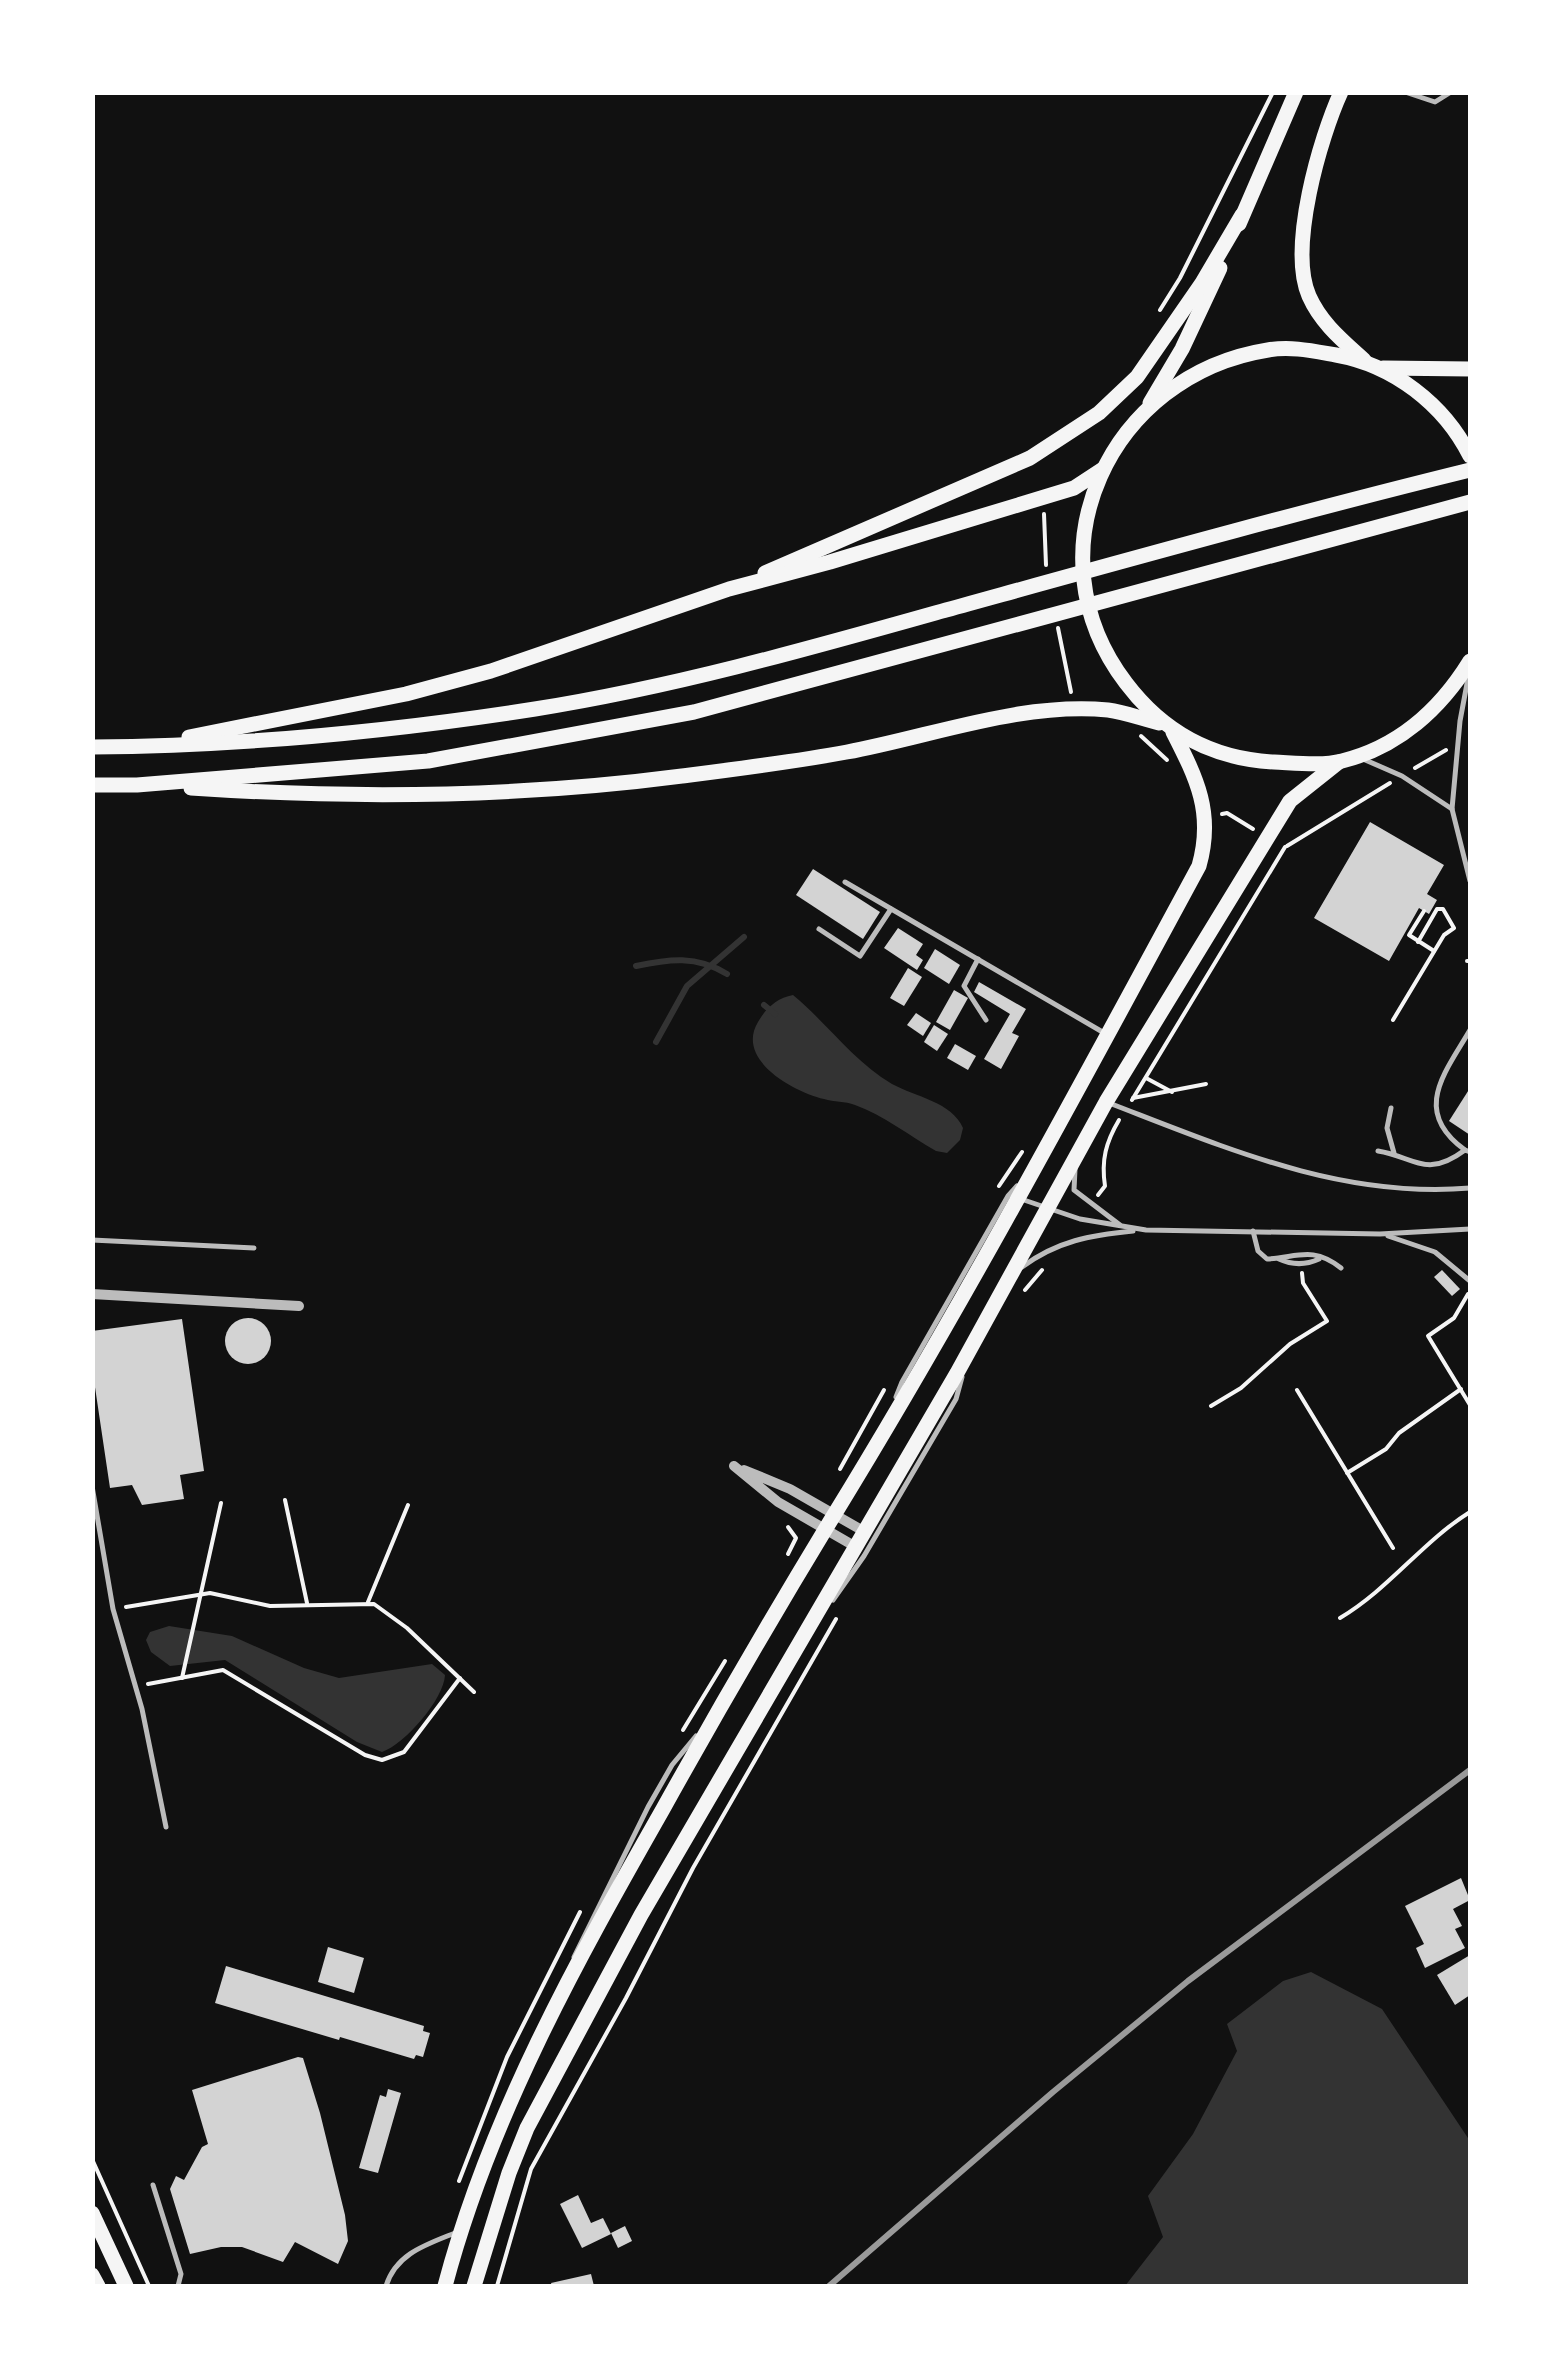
<svg xmlns="http://www.w3.org/2000/svg" width="1563" height="2379" viewBox="0 0 1563 2379" font-family="'Nunito Sans',sans-serif">
  <style>
    .water { fill: #333 }
    .lines { fill: none; stroke-linecap: round; stroke-linejoin: round }
    .stream { stroke: #333; stroke-width: 6 }
    .building { fill: #d3d3d3 }
    .path { stroke: #f5f5f5; stroke-width: 4 }
    .service { stroke: #bcbcbc; stroke-width: 5 }
    .minor { stroke: #bcbcbc; stroke-width: 10 }
    .trunk { stroke: #f5f5f5; stroke-width: 15 }
    .rail { stroke: #9a9a9a; stroke-width: 6 }
  </style>
  <rect width="100%" height="100%" fill="#111"/>
  <g class="water">
    <path d="M793,995c35,29 60,66 99,89 24,13 60,18 71,44l-3,12 -13,13 -11,-2c-26,-15 -53,-36 -81,-46 -10,-4 -21,-3 -31,-6 -30,-7 -89,-39 -66,-77 8,-14 19,-24 35,-27z"/>
    <path d="M169,1626l63,10 72,32 35,10 93,-14 13,11c-1,24 -40,69 -63,77l-25,-10 -132,-82 -55,6 -19,-14 -5,-12 4,-8z"/>
    <polygon points="1311,1972 1382,2009 1470,2141 1470,2286 1125,2286 1163,2237 1148,2196 1193,2134 1237,2051 1227,2024 1283,1981"/>
  </g>
  <g class="lines">
    <g class="stream">
      <path d="M636,966c33,-7 60,-11 91,8"/>
      <polyline points="764,1005 775,1014"/>
      <polyline points="656,1042 687,986 744,937"/>
    </g>
  </g>
  <g class="building">
    <polygon points="1370,822 1444,865 1427,894 1437,900 1429,914 1419,908 1389,961 1314,918"/>
    <polygon points="813,869 880,912 863,939 796,895"/>
    <polygon points="898,928 923,944 916,955 923,960 917,970 884,948"/>
    <polygon points="935,949 960,965 949,984 924,968"/>
    <polygon points="908,968 922,977 904,1006 890,998"/>
    <polygon points="979,982 1026,1009 1012,1033 1019,1036 1001,1069 984,1059 1010,1014 974,992"/>
    <polygon points="954,990 968,998 950,1030 936,1022"/>
    <polygon points="916,1013 931,1023 923,1036 907,1025"/>
    <polygon points="934,1025 948,1034 937,1051 924,1042"/>
    <polygon points="955,1044 976,1056 968,1070 947,1058"/>
    <polygon points="1470,1088 1470,1135 1449,1121"/>
    <polygon points="1442,1270 1460,1289 1452,1296 1434,1277"/>
    <circle cx="248" cy="1341" r="23"/>
    <polygon points="182,1319 204,1471 180,1475 184,1499 142,1505 132,1485 110,1488 92,1367 92,1331"/>
    <polygon points="1461,1878 1470,1900 1453,1909 1462,1926 1455,1929 1465,1948 1425,1968 1416,1948 1424,1944 1405,1906"/>
    <polygon points="328,1947 364,1958 354,1993 318,1982"/>
    <polygon points="1470,1955 1470,1995 1455,2005 1437,1975"/>
    <polygon points="226,1966 424,2026 423,2031 430,2033 423,2057 416,2055 414,2059 340,2037 339,2040 215,2003"/>
    <polygon points="298,2057 303,2058 320,2113 345,2215 348,2241 338,2264 295,2242 283,2262 242,2247 221,2247 190,2254 170,2189 176,2176 184,2180 202,2147 208,2144 192,2090"/>
    <polygon points="388,2089 401,2093 378,2173 359,2168 380,2095 386,2097"/>
    <polygon points="578,2195 591,2223 603,2218 611,2234 582,2248 560,2204"/>
    <polygon points="625,2226 632,2241 618,2248 611,2233"/>
    <polygon points="591,2274 594,2286 552,2286 551,2283"/>
  </g>
  <g class="lines">
    <g class="path">
      <polyline points="1160,310 1180,278 1273,92"/>
      <polyline points="1044,514 1046,565"/>
      <polyline points="1058,628 1071,692"/>
      <polyline points="1141,736 1167,760"/>
      <polyline points="1415,768 1446,750"/>
      <polyline points="1222,814 1227,813 1253,829"/>
      <polyline points="1287,846 1390,783"/>
      <polyline points="1424,911 1409,935 1434,951"/>
      <polyline points="1467,961 1470,961"/>
      <polyline points="1393,1020 1444,935 1454,928 1443,909 1437,909 1418,942"/>
      <polyline points="1146,1078 1172,1092"/>
      <polyline points="1133,1098 1206,1084"/>
      <polyline points="1132,1100 1285,847"/>
      <polyline points="999,1186 1022,1152"/>
      <path d="M1098,1195l7,-9c-4,-26 1,-44 14,-66"/>
      <polyline points="1025,1290 1042,1270"/>
      <polyline points="1468,1294 1454,1318 1428,1336 1470,1405"/>
      <polyline points="1297,1390 1393,1548"/>
      <polyline points="1211,1406 1241,1388 1290,1344 1327,1321 1303,1283 1302,1273"/>
      <polyline points="840,1469 884,1390"/>
      <polyline points="1347,1473 1386,1449 1399,1433 1461,1389"/>
      <polyline points="285,1500 307,1603"/>
      <polyline points="788,1554 796,1538 788,1527"/>
      <polyline points="368,1602 408,1505"/>
      <polyline points="126,1607 210,1593 270,1606 374,1604 407,1628 474,1692"/>
      <path d="M1340,1618c49,-29 83,-77 130,-106"/>
      <polyline points="182,1678 221,1503"/>
      <polyline points="148,1684 223,1670 365,1755 382,1760 404,1752 460,1678"/>
      <polyline points="683,1730 725,1661"/>
      <polyline points="92,2159 149,2286"/>
      <polyline points="459,2181 507,2057 580,1912"/>
      <polyline points="497,2286 531,2169 626,1998 693,1868 836,1619"/>
    </g>
    <g class="service">
      <polyline points="1405,92 1435,102 1451,92"/>
      <polyline points="1469,673 1460,721 1452,809 1470,881"/>
      <polyline points="1363,759 1402,776 1452,809"/>
      <polyline points="845,882 1106,1034"/>
      <polyline points="819,929 860,956 891,909"/>
      <polyline points="978,959 964,986 986,1020"/>
      <path d="M1109,1103c117,45 233,96 361,85"/>
      <polyline points="1391,1108 1387,1128 1394,1153"/>
      <path d="M1465,1150c-54,-39 -20,-77 5,-120"/>
      <path d="M1378,1151c37,6 48,28 87,-1l5,2"/>
      <polyline points="1075,1169 1074,1190 1120,1225"/>
      <polyline points="1021,1199 1080,1219 1146,1230 1380,1234 1470,1229"/>
      <path d="M1253,1231l5,20 9,8c29,-1 45,-14 74,9"/>
      <polyline points="1388,1236 1435,1252 1470,1281"/>
      <polyline points="92,1240 254,1248"/>
      <path d="M1279,1259c13,6 27,6 40,0"/>
      <path d="M1022,1267c35,-26 69,-32 111,-36"/>
      <polyline points="896,1397 902,1382 1008,1196 1017,1186"/>
      <polyline points="92,1486 113,1609 142,1709 166,1827"/>
      <polyline points="833,1600 864,1556 956,1399 962,1377"/>
      <polyline points="574,1957 648,1807 672,1765 696,1736"/>
      <polyline points="153,2185 181,2274 178,2286"/>
      <path d="M386,2286c10,-32 39,-41 69,-53"/>
    </g>
    <g class="minor">
      <polyline points="92,1294 299,1306"/>
      <polyline points="734,1466 778,1502 856,1547"/>
      <polyline points="744,1470 790,1489 865,1532"/>
    </g>
    <g class="trunk">
      <path d="M1341,92c-21,46 -53,156 -32,204 12,27 33,44 55,64"/>
      <polyline points="1239,224 1296,92"/>
      <polyline points="1383,368 1470,369"/>
      <polyline points="1150,403 1182,349 1220,268"/>
      <path d="M1470,456c-26,-52 -77,-91 -134,-101 -23,-4 -45,-9 -68,-5 -158,25 -242,202 -142,333 37,49 87,76 148,79 22,1 48,4 68,-1 57,-14 99,-53 128,-100"/>
      <polyline points="765,573 1030,458 1099,413 1137,377 1202,283 1242,215"/>
      <polyline points="189,737 406,694 491,671 729,589 830,562 1074,488 1103,469"/>
      <path d="M92,747c150,-1 295,-15 443,-38 139,-22 276,-61 411,-99 174,-48 349,-97 524,-140"/>
      <polyline points="92,785 137,785 428,761 694,712 1470,502"/>
      <path d="M191,788c162,11 330,9 491,-12 55,-7 111,-14 165,-24 86,-16 173,-50 261,-42 17,2 34,9 51,13"/>
      <polyline points="92,2213 126,2286"/>
      <polyline points="92,2275 98,2286"/>
      <path d="M445,2286c45,-170 131,-324 218,-477 55,-99 112,-197 171,-294 130,-212 247,-431 365,-649 15,-53 -2,-87 -26,-134"/>
      <polyline points="474,2286 509,2173 527,2128 641,1915 957,1373 1106,1102 1290,801 1339,762"/>
    </g>
    <polyline class="rail" points="829,2286 1053,2092 1188,1981 1470,1770"/>
  </g>
  <rect width="1563" height="2379" fill="none" stroke="#ffffff" stroke-width="190"/>
</svg>
